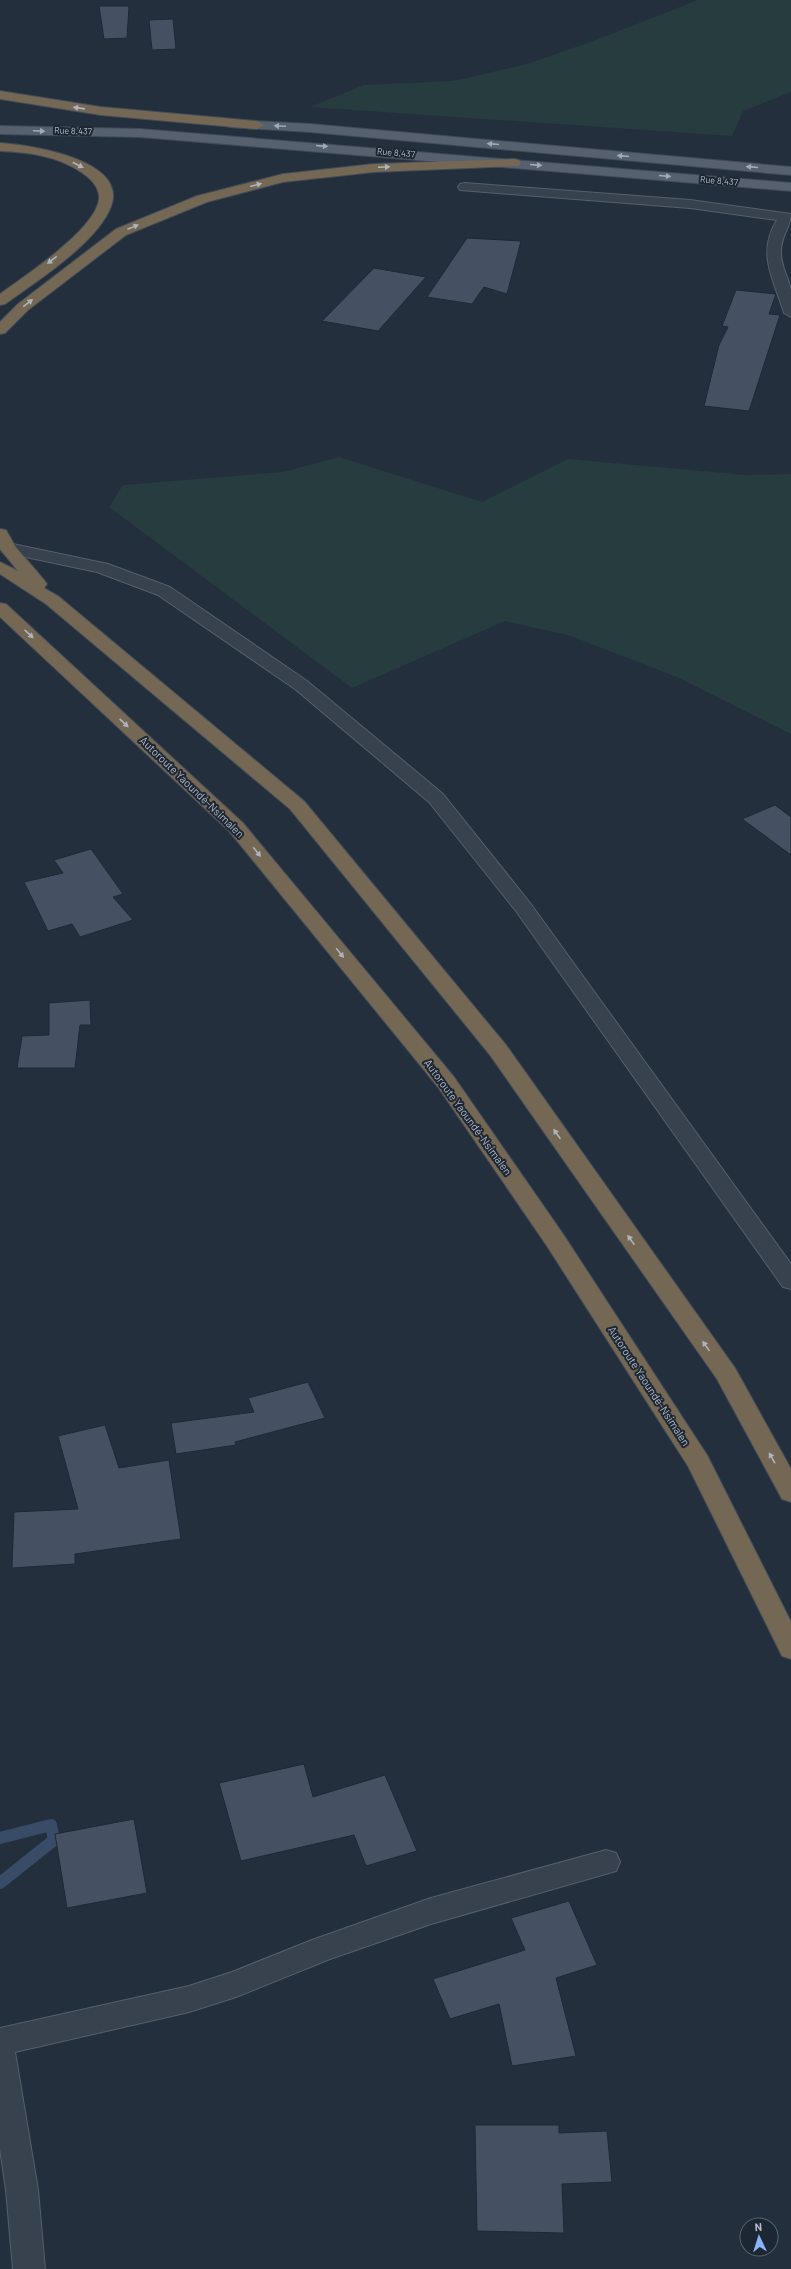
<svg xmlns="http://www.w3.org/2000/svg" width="791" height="2269" viewBox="0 0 791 2269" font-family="Barlow,sans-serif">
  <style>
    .green { fill: #263c3f }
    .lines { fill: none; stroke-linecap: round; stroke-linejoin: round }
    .stream { stroke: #394c67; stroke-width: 12 }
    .building { fill: #455162; stroke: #1f2835 }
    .minor-casing { stroke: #565f6c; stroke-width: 2 }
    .major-casing { stroke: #414a57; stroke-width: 2 }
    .highway-casing { stroke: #434c59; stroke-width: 2 }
    .minor { fill: #38414e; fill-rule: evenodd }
    .major { fill: #56606e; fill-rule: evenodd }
    .highway { fill: #746855; fill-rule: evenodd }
    .oneway { fill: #aeb4bd }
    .oneway2 { fill: #a1aab7 }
    .labels { text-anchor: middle; stroke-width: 4; stroke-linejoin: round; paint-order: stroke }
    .far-street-label { font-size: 9px; fill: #b4bcc9; stroke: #1d2633 }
    .street-label { font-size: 11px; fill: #b4bcc9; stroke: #1d2633 }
  </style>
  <rect width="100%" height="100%" fill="#242f3e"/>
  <g class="green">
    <polygon points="698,0 791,0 791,92 743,111 732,136 310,107 364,85 453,81 527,64 596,40"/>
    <polygon points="339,457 482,502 568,459 746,475 791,474 791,734 677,677 568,635 505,621 352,688 109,507 123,485 283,472"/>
  </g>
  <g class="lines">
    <polyline class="stream" points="0,1838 51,1825 54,1840 0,1883"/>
  </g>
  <g class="building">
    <polygon points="99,6 129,6 127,38 104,39"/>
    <polygon points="173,19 176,49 152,50 149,20"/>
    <polygon points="467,238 521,241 507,294 484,287 472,304 427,297"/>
    <polygon points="374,268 426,277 378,331 322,321"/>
    <polygon points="736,290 776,294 769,314 780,315 749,411 704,406 719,345 728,327 722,326"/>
    <polygon points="775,805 791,817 791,855 742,819"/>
    <polygon points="91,849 123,894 113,897 133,920 80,937 72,924 48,931 24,882 63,873 54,860"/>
    <polygon points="90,1000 91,1025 80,1025 75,1068 17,1068 22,1036 49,1035 49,1003"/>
    <polygon points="308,1382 325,1418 235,1442 236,1445 176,1454 171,1423 254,1412 248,1398"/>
    <polygon points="105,1425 119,1468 169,1460 181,1539 75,1554 75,1564 12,1568 14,1512 78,1509 58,1436"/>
    <polygon points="304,1764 313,1797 385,1775 417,1851 366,1866 354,1835 241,1861 219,1783"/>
    <polygon points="134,1819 147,1893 67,1908 55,1834"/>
    <polygon points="569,1901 597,1965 556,1978 576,2056 512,2066 499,2004 450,2019 433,1979 525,1950 511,1918"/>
    <polygon points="475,2125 559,2125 559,2133 607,2131 612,2182 562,2184 564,2233 477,2231"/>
  </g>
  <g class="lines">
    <g class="minor-casing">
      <g id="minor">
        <path d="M465,183l225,17 101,14c0,12 -10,22 -10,37 -1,14 7,25 10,39 0,8 0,19 0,27l-7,-4c-10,-33 -28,-60 -7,-93l-87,-12 -230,-18 -2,-3 2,-3z"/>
        <polygon points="8,543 108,564 170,587 307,681 443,794 530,903 791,1264 791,1289 783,1287 516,911 429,802 295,689 158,595 97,572 2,552 0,547 2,544"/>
        <polygon points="606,1850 616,1853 620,1862 616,1871 431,1924 330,1959 236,1997 189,2012 15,2052 38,2190 45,2269 13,2269 6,2190 0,2149 0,2028 189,1986 232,1972 312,1940 431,1898"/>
      </g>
    </g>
    <g class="major-casing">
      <g id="major">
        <polygon points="234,120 310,124 791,167 791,175 310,132 229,127 227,124"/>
        <polygon points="0,126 140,129 791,183 791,191 140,137 0,134"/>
      </g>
    </g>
    <g class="highway-casing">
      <g id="highway">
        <polygon points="0,91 101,107 257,121 264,125 257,129 101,115 0,99"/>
        <path d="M0,143c30,2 135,17 109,68 -17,35 -72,70 -104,93l-5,1v-11c25,-18 96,-65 99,-95 1,-12 -9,-21 -18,-27 -24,-16 -53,-20 -81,-21z"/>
        <polygon points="514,159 519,160 521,163 519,166 374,172 283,182 207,202 126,235 28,310 5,333 0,334 0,322 18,304 116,229 197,196 283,174 374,164"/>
        <polygon points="0,529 6,530 15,546 44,580 47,584 44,588 58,596 304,801 506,1045 735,1368 791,1469 791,1502 782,1499 717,1379 490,1055 290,809 46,604 0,574 0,562 18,571 0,549"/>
        <polygon points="0,603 6,604 243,823 454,1077 563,1234 707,1455 791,1622 791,1659 782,1656 688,1466 547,1246 438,1087 229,831 0,617"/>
      </g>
    </g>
    <use href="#minor" class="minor"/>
    <use href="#major" class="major"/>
    <use href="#highway" class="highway"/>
  </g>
  <defs><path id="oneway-solid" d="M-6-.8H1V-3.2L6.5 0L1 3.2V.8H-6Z"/></defs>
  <g class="oneway">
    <use href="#oneway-solid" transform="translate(79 108) rotate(-172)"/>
    <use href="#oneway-solid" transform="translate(78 165) rotate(27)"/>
    <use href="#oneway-solid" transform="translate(384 167) rotate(-2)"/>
    <use href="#oneway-solid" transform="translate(256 185) rotate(-15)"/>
    <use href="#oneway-solid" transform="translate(133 227) rotate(-22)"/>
    <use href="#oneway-solid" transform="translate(52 260) rotate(142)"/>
    <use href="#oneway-solid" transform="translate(28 303) rotate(-38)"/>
    <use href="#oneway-solid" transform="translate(29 634) rotate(43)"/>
    <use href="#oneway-solid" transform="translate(124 723) rotate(43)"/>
    <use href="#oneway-solid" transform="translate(257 852) rotate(51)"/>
    <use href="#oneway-solid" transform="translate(340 953) rotate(51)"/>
    <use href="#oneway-solid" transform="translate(557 1134) rotate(-125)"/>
    <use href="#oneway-solid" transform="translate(631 1240) rotate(-125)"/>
    <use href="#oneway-solid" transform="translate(706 1346) rotate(-125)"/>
    <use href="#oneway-solid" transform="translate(772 1458) rotate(-119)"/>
  </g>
  <g class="oneway2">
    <use href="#oneway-solid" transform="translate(280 126) rotate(-177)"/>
    <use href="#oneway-solid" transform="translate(39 131) rotate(2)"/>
    <use href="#oneway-solid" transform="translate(493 144) rotate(-175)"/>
    <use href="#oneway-solid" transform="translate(322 146) rotate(5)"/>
    <use href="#oneway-solid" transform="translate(623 156) rotate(-175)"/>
    <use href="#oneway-solid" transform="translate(536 165) rotate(5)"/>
    <use href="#oneway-solid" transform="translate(752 167) rotate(-175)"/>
    <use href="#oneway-solid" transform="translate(665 176) rotate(5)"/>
  </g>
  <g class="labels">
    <g class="far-street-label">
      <text transform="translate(73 131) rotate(2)" y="3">Rue 8.437</text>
      <text transform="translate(396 153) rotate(5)" y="3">Rue 8.437</text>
      <text transform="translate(719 181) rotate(5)" y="3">Rue 8.437</text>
    </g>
    <g class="street-label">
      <text transform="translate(192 787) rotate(44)" y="4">Autoroute Yaoundé-Nsimalen</text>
      <text transform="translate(468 1117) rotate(54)" y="4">Autoroute Yaoundé-Nsimalen</text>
      <text transform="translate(649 1386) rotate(57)" y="4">Autoroute Yaoundé-Nsimalen</text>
    </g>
  </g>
  <g transform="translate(759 2237) rotate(356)"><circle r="19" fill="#1d2633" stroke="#59626f"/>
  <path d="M0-3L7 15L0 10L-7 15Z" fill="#8ab4f8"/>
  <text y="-6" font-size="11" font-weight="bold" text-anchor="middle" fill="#b4bcc9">N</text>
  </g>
</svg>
